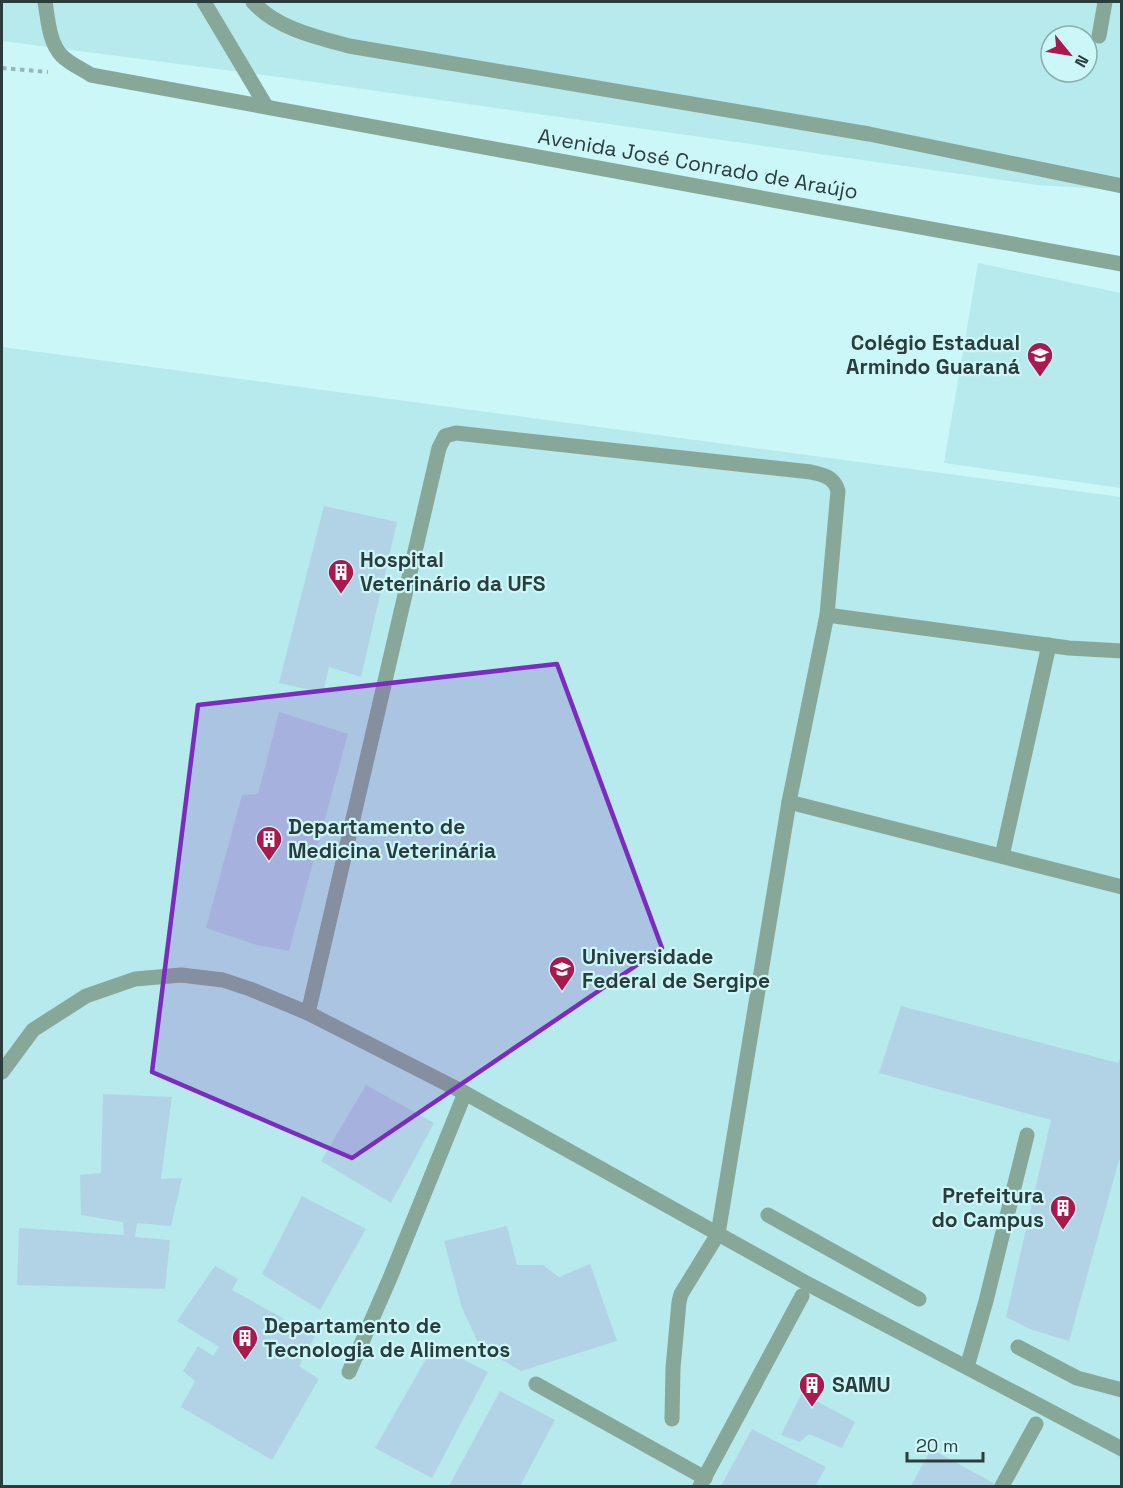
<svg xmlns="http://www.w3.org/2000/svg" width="1123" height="1488" viewBox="0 0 1123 1488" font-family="'Space Grotesk',sans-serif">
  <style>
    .built { fill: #b6eaec; fill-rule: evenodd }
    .building { fill: #b2d3e5 }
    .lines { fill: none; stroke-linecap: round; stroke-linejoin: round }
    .path { stroke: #95b7b8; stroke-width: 4; stroke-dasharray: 4.5 4.5; stroke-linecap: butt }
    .minor { stroke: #87a899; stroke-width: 15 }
    .marked { fill: #7b2cbf; fill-opacity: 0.2; stroke: #7b2cbf; stroke-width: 4.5; stroke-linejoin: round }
    .labels { text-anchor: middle; stroke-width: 4.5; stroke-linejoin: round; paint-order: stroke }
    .street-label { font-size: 21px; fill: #2b3c3d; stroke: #ccf7f8 }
    .poi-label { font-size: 21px; font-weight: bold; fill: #2b3c3d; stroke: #ccf7f8; text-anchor: start }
  </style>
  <rect width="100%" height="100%" fill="#ccf7f8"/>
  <g class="built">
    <path d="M2,2h1119v188l-84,-5 -751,-107 -284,-37zM1051,36h36v36h-36z"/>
    <polygon points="978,263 1121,293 1121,488 944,463"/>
    <polygon points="2,347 1121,497 1121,1486 2,1486"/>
  </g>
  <g class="building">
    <polygon points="324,506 397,522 361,677 329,667 323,693 279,683"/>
    <polygon points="279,712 348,734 289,951 257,945 206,928 242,795 258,794"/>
    <polygon points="901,1006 1118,1063 1122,1054 1122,1161 1119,1160 1069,1341 1030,1329 1006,1317 1051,1120 879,1073"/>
    <polygon points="366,1085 434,1123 391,1203 321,1161"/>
    <polygon points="103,1094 172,1097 161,1179 182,1178 171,1226 137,1223 135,1237 170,1240 165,1289 17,1285 19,1228 124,1235 123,1222 81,1215 80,1175 101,1173"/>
    <polygon points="302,1196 366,1229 320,1310 262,1274"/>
    <polygon points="507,1226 517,1265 543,1265 559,1277 590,1264 617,1341 521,1371 480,1347 462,1308 444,1241"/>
    <polygon points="215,1266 238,1279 232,1290 315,1336 299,1366 319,1379 272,1460 181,1407 195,1381 183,1371 198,1346 213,1356 219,1347 177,1321"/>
    <polygon points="434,1345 488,1372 432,1478 375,1448"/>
    <polygon points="500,1391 555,1420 520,1486 449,1486"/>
    <polygon points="802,1393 855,1422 842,1448 809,1434 800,1442 781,1435"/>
    <polygon points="752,1429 826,1467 815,1486 721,1486"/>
    <polygon points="931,1449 999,1486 911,1486"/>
  </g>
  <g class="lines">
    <polyline class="path" points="2,68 48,72"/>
    <g class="minor">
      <path d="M45,2c3,17 4,41 17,54 8,8 20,13 29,19l1031,189"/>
      <polyline points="204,2 266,106"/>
      <path d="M253,2c23,26 63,35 96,44l520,88 253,52"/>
      <polyline points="1099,36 1105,2"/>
      <polyline points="827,615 1069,648 1122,651"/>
      <polyline points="789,802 1122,887"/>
      <polyline points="1002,856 1049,645"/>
      <path d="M308,1013l131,-565 6,-12 11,-3 355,39c13,3 23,5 27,19l-11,124 -38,187 -71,432 -37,60 -2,8 -6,66 -1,51"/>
      <polyline points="2,1072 33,1030 86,996 135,979 181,975 223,980 250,989 308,1013 465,1093 808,1284 1122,1449"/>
      <polyline points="768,1215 919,1299"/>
      <polyline points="1018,1347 1077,1378 1122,1390"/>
      <polyline points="967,1367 986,1301 1027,1135"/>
      <polyline points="349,1372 390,1278 465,1093"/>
      <polyline points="536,1384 705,1478"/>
      <polyline points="700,1486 802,1296"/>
      <polyline points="1002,1486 1036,1424"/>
    </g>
  </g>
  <path class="marked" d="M557,664l105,284 -310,210 -200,-86 46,-367z"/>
  <defs>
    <g id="school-pin" transform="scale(1.35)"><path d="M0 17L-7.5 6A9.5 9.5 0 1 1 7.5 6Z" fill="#ab184e" stroke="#ccf7f8"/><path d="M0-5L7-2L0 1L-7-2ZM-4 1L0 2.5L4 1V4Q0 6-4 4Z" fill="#fff"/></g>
    <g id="building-pin" transform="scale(1.35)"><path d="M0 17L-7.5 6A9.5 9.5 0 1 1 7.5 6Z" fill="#ab184e" stroke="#ccf7f8"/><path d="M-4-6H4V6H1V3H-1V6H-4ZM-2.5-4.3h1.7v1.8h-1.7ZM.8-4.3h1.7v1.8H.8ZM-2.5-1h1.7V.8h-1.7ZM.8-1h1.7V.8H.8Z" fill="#fff"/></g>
    <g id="university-pin" transform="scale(1.35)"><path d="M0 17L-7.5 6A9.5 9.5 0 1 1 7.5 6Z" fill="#ab184e" stroke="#ccf7f8"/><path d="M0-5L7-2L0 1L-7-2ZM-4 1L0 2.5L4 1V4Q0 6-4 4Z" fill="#fff"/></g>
  </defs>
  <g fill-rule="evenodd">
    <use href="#school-pin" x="1040" y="355"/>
    <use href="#building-pin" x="341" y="572"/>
    <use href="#building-pin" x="269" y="839"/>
    <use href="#university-pin" x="562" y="969"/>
    <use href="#building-pin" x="1063" y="1208"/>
    <use href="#building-pin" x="245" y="1338"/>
    <use href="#building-pin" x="812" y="1385"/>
  </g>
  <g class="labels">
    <g class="street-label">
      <text transform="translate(698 164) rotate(10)" y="7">Avenida José Conrado de Araújo</text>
    </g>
    <g class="poi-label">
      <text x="1020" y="350" text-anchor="end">Colégio Estadual<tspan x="1020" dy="24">Armindo Guaraná</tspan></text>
      <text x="360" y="567">Hospital<tspan x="360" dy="24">Veterinário da UFS</tspan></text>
      <text x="288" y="834">Departamento de<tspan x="288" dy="24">Medicina Veterinária</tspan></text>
      <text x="582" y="964">Universidade<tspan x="582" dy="24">Federal de Sergipe</tspan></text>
      <text x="1044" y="1203" text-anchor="end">Prefeitura<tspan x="1044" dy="24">do Campus</tspan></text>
      <text x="264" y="1333">Departamento de<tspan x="264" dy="24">Tecnologia de Alimentos</tspan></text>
      <text x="832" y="1392">SAMU</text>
    </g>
  </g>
  <rect width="1123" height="1488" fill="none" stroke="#2b3c3d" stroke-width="6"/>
  <g transform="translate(1069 54) rotate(120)"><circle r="28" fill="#ccf7f8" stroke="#8cacad" stroke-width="1.5"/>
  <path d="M0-4.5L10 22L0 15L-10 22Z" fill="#ab184e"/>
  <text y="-9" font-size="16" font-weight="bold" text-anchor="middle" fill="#2b3c3d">N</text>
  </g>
  <path d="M907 1452v9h76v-9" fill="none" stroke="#2b3c3d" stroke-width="3"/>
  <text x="916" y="1452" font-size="18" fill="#2b3c3d" stroke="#ccf7f8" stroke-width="4.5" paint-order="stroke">20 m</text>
</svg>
